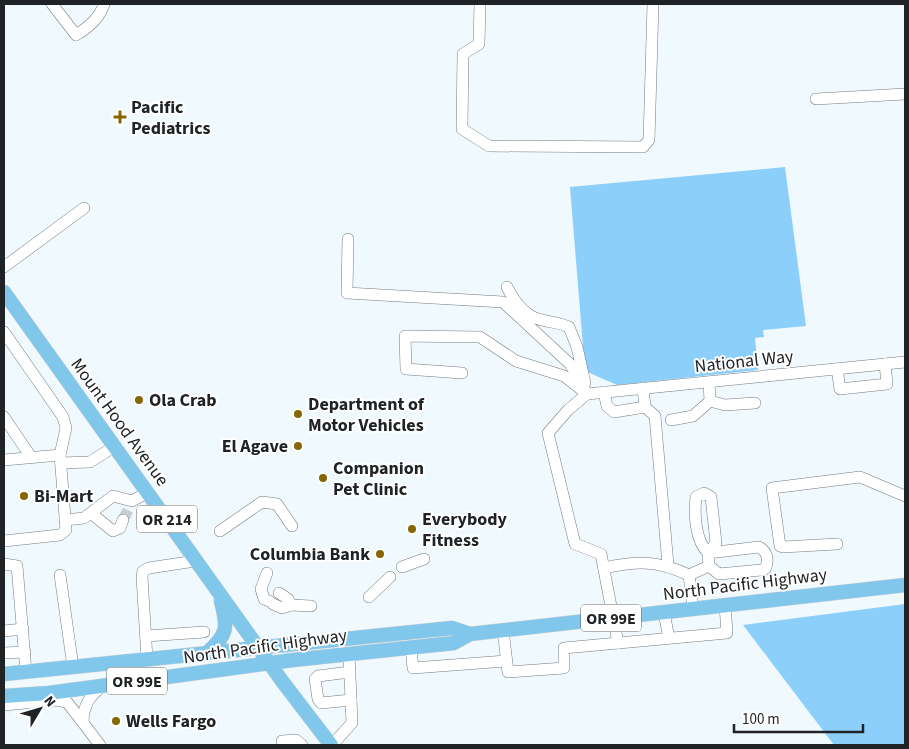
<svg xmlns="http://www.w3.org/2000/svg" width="909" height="749" viewBox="0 0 909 749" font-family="'Source Sans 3',sans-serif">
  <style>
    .green { fill: #8ccffa }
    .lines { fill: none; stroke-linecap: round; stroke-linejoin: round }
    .minor-tunnel { stroke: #c6ced3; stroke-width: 11; stroke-dasharray: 11 5.5; stroke-linecap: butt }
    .minor-casing { stroke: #747b80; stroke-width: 12 }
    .major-casing { stroke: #d2d3d3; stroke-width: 15 }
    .minor { stroke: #fff; stroke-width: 11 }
    .major { stroke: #81c6eb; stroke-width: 14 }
    .poi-dot { fill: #866600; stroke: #fff; stroke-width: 2 }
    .labels { text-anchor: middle; stroke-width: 4; stroke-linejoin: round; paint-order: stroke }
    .shield { fill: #fff; stroke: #636566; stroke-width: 1 }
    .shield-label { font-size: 16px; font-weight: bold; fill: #202325 }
    .poi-label { font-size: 18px; font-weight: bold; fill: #202325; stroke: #fff; text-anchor: start }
    .street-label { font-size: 18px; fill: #202325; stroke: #fff }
  </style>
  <rect width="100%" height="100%" fill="#f0f9fe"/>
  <g class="green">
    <polygon points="785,167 806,326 763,330 764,337 755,338 758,370 617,385 585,371 570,187"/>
    <polygon points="905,604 905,745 834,745 743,625"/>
  </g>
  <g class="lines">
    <polyline class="minor-tunnel" points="123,520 128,510"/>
    <g class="minor-casing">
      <g id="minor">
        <path d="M52,4l24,31c13,-8 24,-17 28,-31"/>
        <polyline points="480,4 479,44 463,54 462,129 489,146 643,147 649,140 653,4"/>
        <polyline points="816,99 905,94"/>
        <polyline points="348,239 347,293 503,302 570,364 587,394"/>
        <polyline points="4,267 84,208"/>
        <path d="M507,287c7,14 18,30 35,33 11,3 16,2 27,7l8,20 8,36"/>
        <polyline points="4,332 63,417 66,428 60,455 66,530 60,535 4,541"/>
        <polyline points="837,369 840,389 887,384 885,364"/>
        <polyline points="462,373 406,369 405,336 480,337 516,361 564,376 582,390"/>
        <polyline points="643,388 645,407 655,416 668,565"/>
        <polyline points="604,392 607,406 614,412 645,407"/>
        <polyline points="587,394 905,362"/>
        <polyline points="587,394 568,410 548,433 575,544 601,554 618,643"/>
        <polyline points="710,401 725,405 755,403"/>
        <polyline points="4,417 31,457"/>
        <polyline points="671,420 693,416 710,401 709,382"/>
        <polyline points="4,460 60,455"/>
        <polyline points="61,463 90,462 115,446"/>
        <polyline points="92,514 113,531 120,528 123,520"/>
        <polyline points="65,520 84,518 113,496 132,501 148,492"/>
        <polyline points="220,531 262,502 277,504 292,526"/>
        <polyline points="837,544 783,547 780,546 772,488 860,477 905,496"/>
        <polyline points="4,564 17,566 26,672"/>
        <polyline points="402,567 424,559"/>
        <path d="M604,568c33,-7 53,-8 85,7l4,34"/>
        <polyline points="267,573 261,589 264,599 269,601"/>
        <polyline points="60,575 73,667"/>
        <path d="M689,575l20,-9 -1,-13c-13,-13 -14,-39 -12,-56l8,-4 7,4 5,46 -8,10 51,-6c9,5 10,14 6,22l-4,1 -42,4 -10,-8"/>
        <polyline points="279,593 288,599 291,605 311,606"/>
        <polyline points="369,597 390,577"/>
        <polyline points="273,604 282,608 291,605"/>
        <polyline points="664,613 669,638"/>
        <polyline points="503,630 508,672 564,668 564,648 727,633 725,605"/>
        <polyline points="4,631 23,629"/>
        <polyline points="146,636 204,632"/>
        <polyline points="411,648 413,668 506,661"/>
        <polyline points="4,653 25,652"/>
        <polyline points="147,659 142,577 143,571 149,568 195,561"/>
        <polyline points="350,672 318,676 315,679 318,699 321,703 351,700"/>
        <polyline points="4,705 56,700 67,702 100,745"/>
        <path d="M83,723c0,-18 7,-28 21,-38"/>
        <polyline points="282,741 296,740 302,745"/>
        <polyline points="332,745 352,723 349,654"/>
      </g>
    </g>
    <g class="major-casing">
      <g id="major">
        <polyline points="4,292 282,681 331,745"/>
        <path d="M207,653c21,-19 21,-25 14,-52"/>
        <polyline points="4,674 452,628 470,634 905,585"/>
        <polyline points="4,696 49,693 293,660 454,643 470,634"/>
      </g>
    </g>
    <use href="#minor" class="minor"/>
    <use href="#major" class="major"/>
  </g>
  <g class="poi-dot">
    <path d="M117.5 109.5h5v5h5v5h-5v5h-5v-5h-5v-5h5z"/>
    <circle cx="139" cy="400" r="5"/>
    <circle cx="298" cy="414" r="5"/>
    <circle cx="298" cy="446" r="5"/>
    <circle cx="323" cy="478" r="5"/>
    <circle cx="24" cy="496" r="5"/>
    <circle cx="412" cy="529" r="5"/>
    <circle cx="380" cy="554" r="5"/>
    <circle cx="116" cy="721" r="5"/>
  </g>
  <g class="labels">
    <g class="shield">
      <rect x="137" y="505.5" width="60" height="27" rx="4"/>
      <rect x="581" y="604.5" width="60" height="27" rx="4"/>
      <rect x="107" y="667.5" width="60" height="27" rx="4"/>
    </g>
    <g class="shield-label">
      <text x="167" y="525">OR 214</text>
      <text x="611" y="624">OR 99E</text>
      <text x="137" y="687">OR 99E</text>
    </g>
    <g class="poi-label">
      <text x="131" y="113">Pacific<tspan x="131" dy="21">Pediatrics</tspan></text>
      <text x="149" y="406">Ola Crab</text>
      <text x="308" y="410">Department of<tspan x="308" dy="21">Motor Vehicles</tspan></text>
      <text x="288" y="452" text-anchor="end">El Agave</text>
      <text x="333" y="474">Companion<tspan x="333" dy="21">Pet Clinic</tspan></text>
      <text x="34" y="502">Bi-Mart</text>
      <text x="422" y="525">Everybody<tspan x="422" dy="21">Fitness</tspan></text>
      <text x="370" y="560" text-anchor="end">Columbia Bank</text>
      <text x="126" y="727">Wells Fargo</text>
    </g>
    <g class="street-label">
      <text transform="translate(744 361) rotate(-6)" y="6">National Way</text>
      <text transform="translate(120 422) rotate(54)" y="6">Mount Hood Avenue</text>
      <text transform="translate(745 584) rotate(-7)" y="6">North Pacific Highway</text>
      <text transform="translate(265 646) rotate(-8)" y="6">North Pacific Highway</text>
    </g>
  </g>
  <rect width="909" height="749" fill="none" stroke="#202325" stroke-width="10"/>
  <g transform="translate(40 709) rotate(52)" stroke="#ffffff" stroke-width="4" paint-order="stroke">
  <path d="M0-4L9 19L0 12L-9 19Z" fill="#202325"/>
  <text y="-8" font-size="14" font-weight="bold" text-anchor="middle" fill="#202325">N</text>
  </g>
  <path d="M734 724v8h129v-8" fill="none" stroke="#202325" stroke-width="2.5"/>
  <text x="742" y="724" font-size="15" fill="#202325" stroke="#ffffff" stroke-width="4" paint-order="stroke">100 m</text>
</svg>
